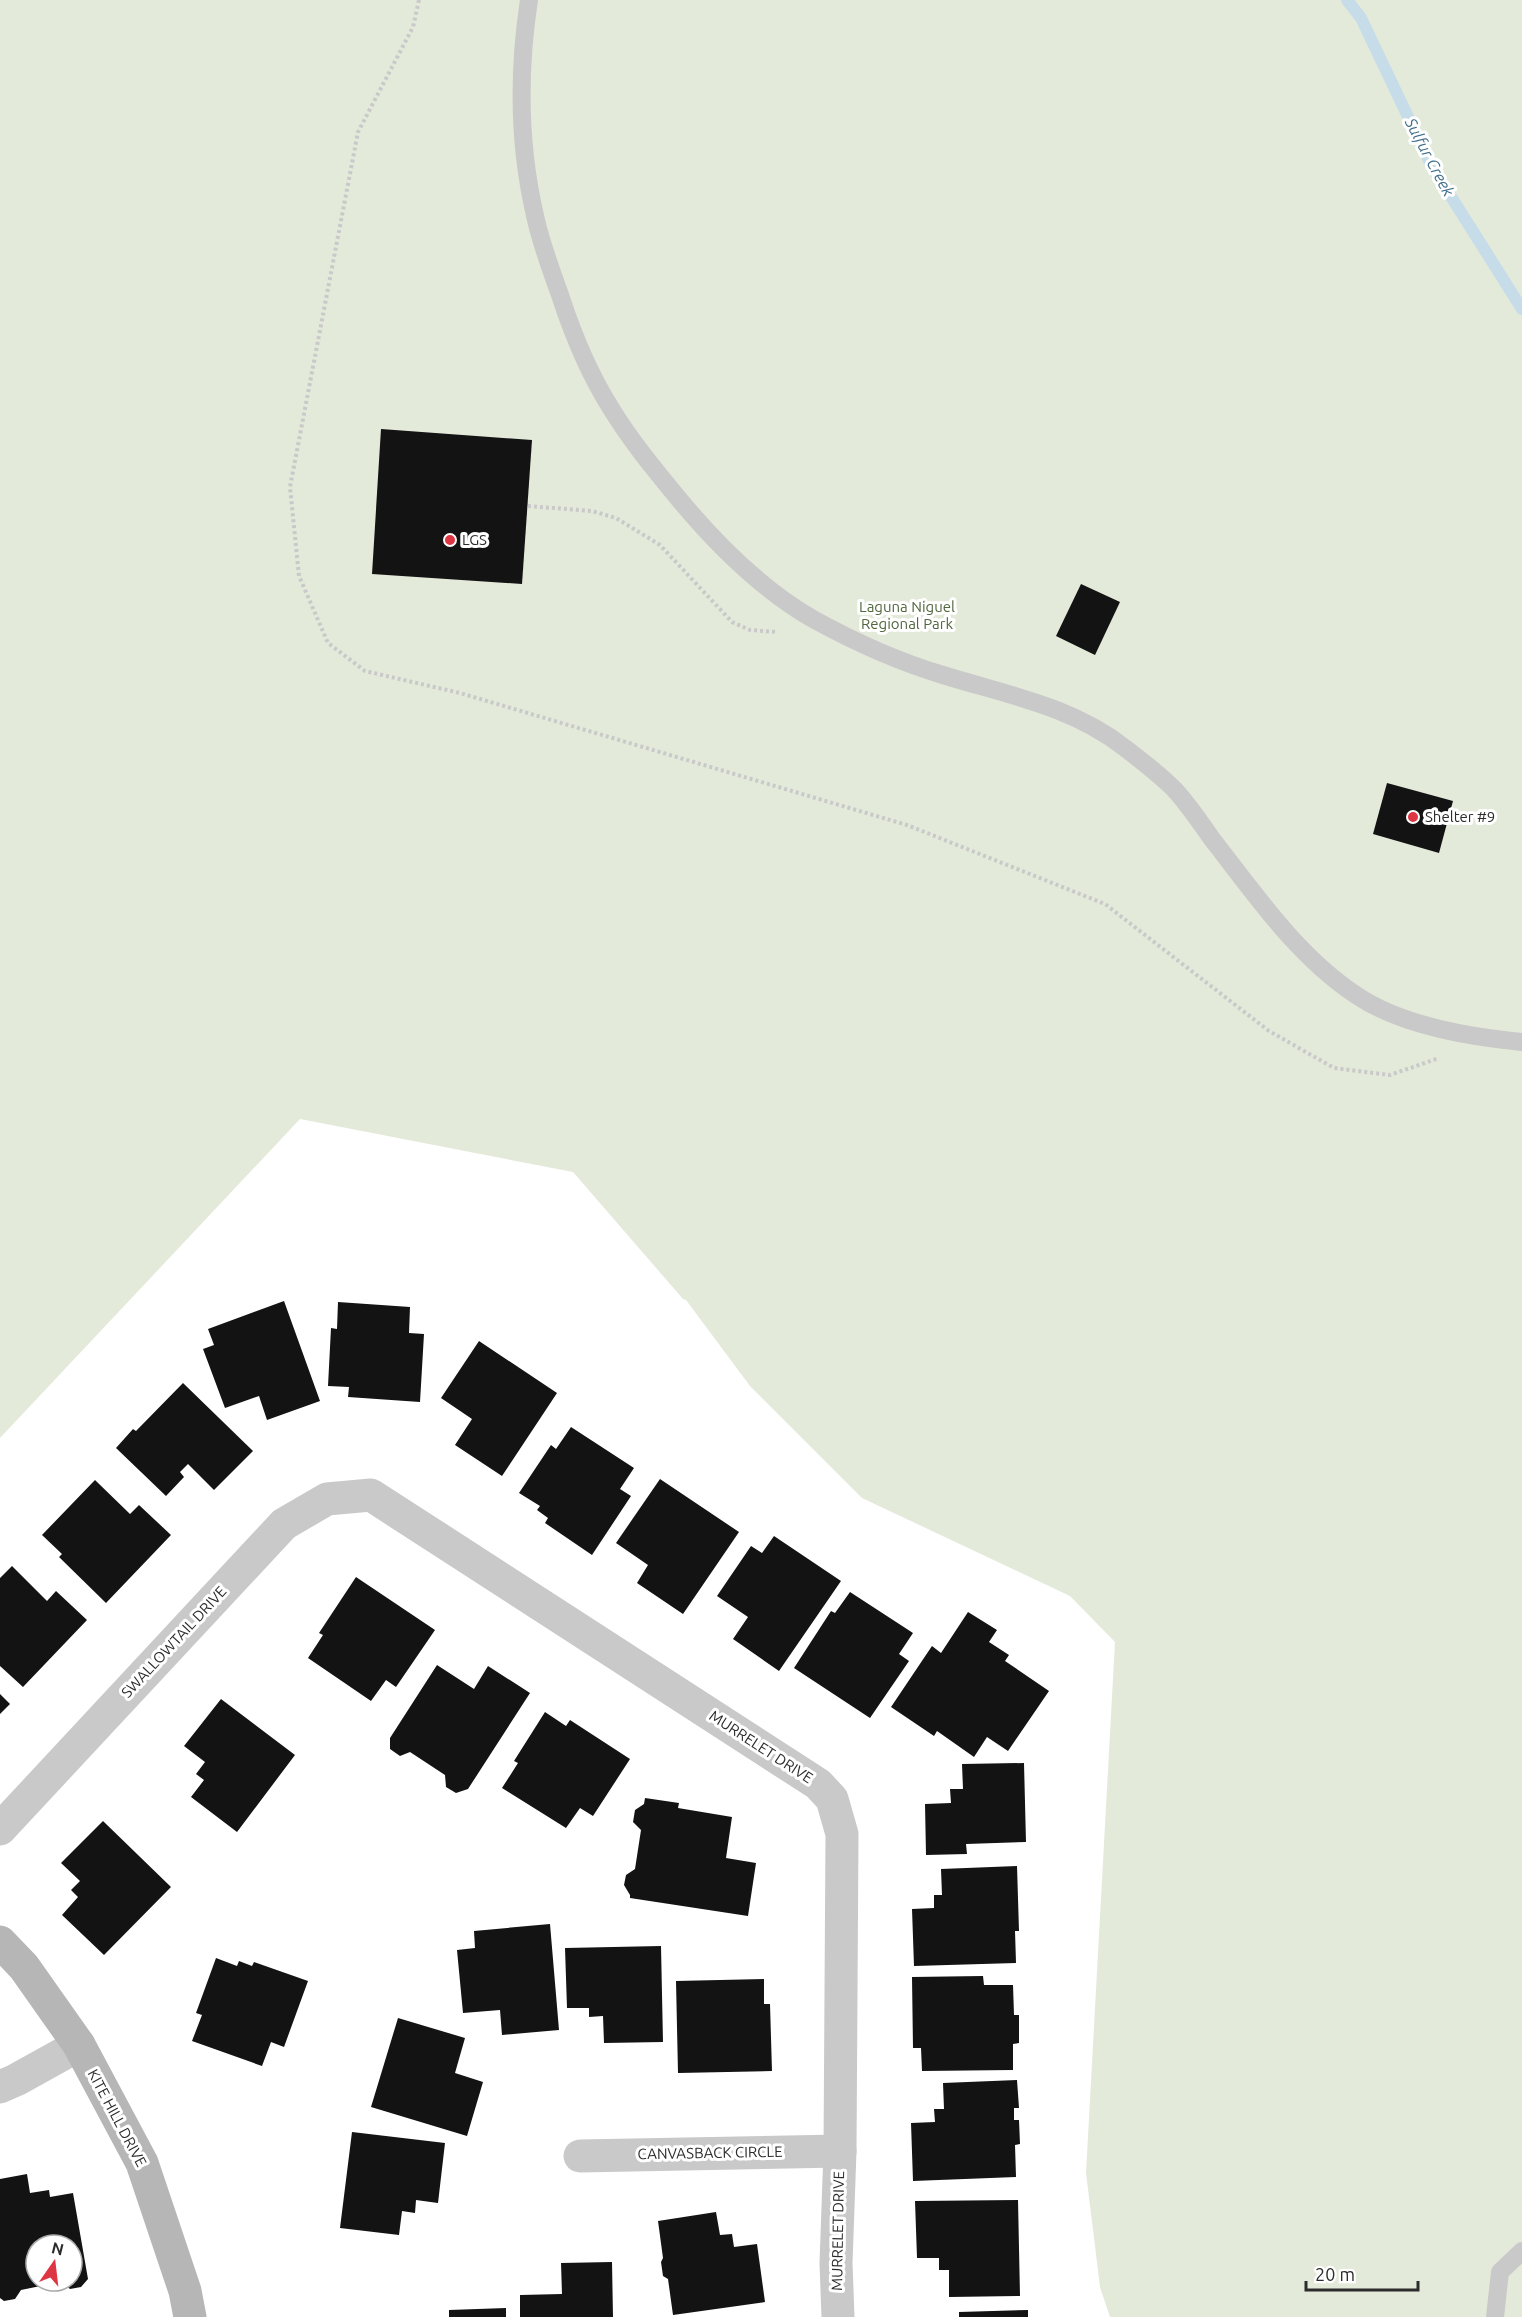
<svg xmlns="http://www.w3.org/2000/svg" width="1522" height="2317" viewBox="0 0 1522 2317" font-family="Ubuntu,sans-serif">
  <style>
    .green { fill: #e3eada }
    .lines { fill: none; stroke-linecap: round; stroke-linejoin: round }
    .stream { stroke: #c7dce9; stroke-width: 12 }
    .building { fill: #131313 }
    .path { stroke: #c9c9c9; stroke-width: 4; stroke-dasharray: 3 3; stroke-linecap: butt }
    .lane { stroke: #c9c9c9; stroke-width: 18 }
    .street { stroke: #c9c9c9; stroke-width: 33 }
    .secondary { stroke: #b6b6b6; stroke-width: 33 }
    .poi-dot { fill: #dd3543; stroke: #fff; stroke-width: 2 }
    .labels { text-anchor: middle; stroke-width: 6; stroke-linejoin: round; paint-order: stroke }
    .poi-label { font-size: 15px; fill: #2c2c2c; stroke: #fff; text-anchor: start }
    .park-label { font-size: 15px; fill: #50663c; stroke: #fff }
    .street-label { font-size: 15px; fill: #2c2c2c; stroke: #fff }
    .water-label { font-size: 16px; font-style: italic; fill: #3f6d8a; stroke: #fff }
  </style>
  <rect width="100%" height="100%" fill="#fff"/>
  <polygon class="green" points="0,0 1522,0 1522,2317 1110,2317 1100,2287 1086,2173 1115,1642 1070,1596 862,1498 750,1386 686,1300 683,1299 573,1172 300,1119 0,1438"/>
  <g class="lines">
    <polyline class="stream" points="1347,0 1361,18 1431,165 1522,309"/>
  </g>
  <g class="building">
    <polygon points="381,429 532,440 522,584 372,574"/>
    <polygon points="1081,584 1120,602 1095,655 1056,636"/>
    <polygon points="1387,783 1453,801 1439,853 1373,834"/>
    <polygon points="284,1301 320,1401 267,1420 259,1396 225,1408 203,1349 214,1345 208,1329"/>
    <polygon points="338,1302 410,1307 409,1333 424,1334 420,1402 348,1397 349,1387 328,1386 331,1328 337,1329"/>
    <polygon points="479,1341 557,1393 502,1476 455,1445 472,1419 441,1398"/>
    <polygon points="183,1383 253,1451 214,1490 188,1464 180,1472 184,1477 166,1496 116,1448 133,1429 136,1431"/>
    <polygon points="571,1427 634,1468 620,1489 631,1496 592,1555 545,1523 548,1518 537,1510 540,1506 519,1493 551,1445 556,1449"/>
    <polygon points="660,1479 739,1532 683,1614 637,1583 648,1565 616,1543"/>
    <polygon points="95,1480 130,1514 139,1505 171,1535 106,1603 59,1557 62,1554 42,1535"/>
    <polygon points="774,1536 841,1581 779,1671 733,1639 748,1617 717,1596 751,1546 762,1553"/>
    <polygon points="12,1566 47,1601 56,1591 87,1620 23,1687 0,1666 0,1578"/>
    <polygon points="356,1577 435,1630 396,1687 386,1680 371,1701 308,1658 323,1635 319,1633"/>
    <polygon points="850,1592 913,1633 899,1654 909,1661 870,1718 794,1668 831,1611 835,1613"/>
    <polygon points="968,1612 997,1630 989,1642 1009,1655 1005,1661 1049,1691 1008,1751 987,1737 974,1757 937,1731 934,1736 891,1707 932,1646 941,1653"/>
    <polygon points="437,1665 474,1689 488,1666 530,1693 468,1789 456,1793 446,1787 445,1775 410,1752 400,1756 390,1749 390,1738"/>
    <polygon points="0,1694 10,1704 0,1714"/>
    <polygon points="221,1699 295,1755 237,1832 191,1797 204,1780 196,1774 205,1762 184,1746"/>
    <polygon points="545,1712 566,1726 570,1720 630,1759 593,1816 580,1808 566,1828 502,1788 518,1763 514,1761"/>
    <polygon points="1024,1763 1026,1842 966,1844 967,1854 926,1855 925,1804 951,1803 950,1789 963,1789 962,1764"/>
    <polygon points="645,1798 679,1803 678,1808 732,1817 726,1858 756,1863 748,1916 630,1898 630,1895 624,1885 626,1875 635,1869 641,1830 633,1822 635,1810 644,1804"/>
    <polygon points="103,1821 171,1887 104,1955 62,1915 78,1897 71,1890 80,1881 61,1863"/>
    <polygon points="1017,1866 1019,1931 1015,1931 1016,1963 914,1966 912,1909 934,1908 934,1895 942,1895 941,1869"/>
    <polygon points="550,1924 559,2030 502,2035 500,2010 463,2013 457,1950 475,1948 474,1931"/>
    <polygon points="661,1946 663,2042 604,2043 603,2016 589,2017 589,2008 567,2008 565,1948"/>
    <polygon points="216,1958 237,1966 239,1961 252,1966 254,1962 308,1981 284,2047 271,2042 262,2066 192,2041 202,2015 196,2013"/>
    <polygon points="983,1976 984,1985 1013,1985 1014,2015 1019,2015 1019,2043 1013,2044 1013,2070 922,2071 921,2048 913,2048 912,1977"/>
    <polygon points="764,1979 764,2004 770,2004 772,2071 678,2073 676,1981"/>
    <polygon points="398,2018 465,2038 455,2073 483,2082 467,2136 371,2107"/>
    <polygon points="1017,2080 1019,2108 1014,2108 1014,2120 1019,2120 1020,2144 1015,2145 1016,2177 913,2181 911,2123 935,2122 934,2109 944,2109 943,2083"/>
    <polygon points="352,2132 445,2143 438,2203 416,2200 415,2213 402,2211 399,2235 340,2228"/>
    <polygon points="27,2174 30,2193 49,2190 50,2197 73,2193 88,2279 81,2287 70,2289 61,2281 72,2281 72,2245 36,2245 36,2281 60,2282 21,2290 15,2299 4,2301 0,2298 0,2179"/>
    <polygon points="1018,2200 1020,2296 949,2297 949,2270 939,2270 939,2258 917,2258 915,2201"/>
    <polygon points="716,2212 720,2235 732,2234 734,2247 757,2244 765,2302 673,2315 668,2279 663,2276 661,2262 663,2258 658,2221"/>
    <polygon points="612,2262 613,2317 520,2317 520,2295 562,2294 561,2263"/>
    <polygon points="506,2308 506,2317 449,2317 449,2310"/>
    <polygon points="1028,2310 1028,2317 959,2317 959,2312"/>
  </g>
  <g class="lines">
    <g class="path">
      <polyline points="419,0 413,27 358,132 290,487 299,576 328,643 365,671 460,693 907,825 1105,904 1269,1031 1334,1068 1390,1075 1439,1058"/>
      <polyline points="528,506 592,511 616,518 660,545 732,622 750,630 777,632"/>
    </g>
    <g class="lane">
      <path d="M529,0c-11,72 -10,149 7,220 6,26 15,50 24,75 13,40 29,79 52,115 19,31 43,60 66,88 38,46 83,91 135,121 40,22 86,43 130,56 64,20 129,31 182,73 17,13 34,26 49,41 14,15 26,33 38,50 43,55 85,117 144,156 44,30 114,42 166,47"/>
      <polyline points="1495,2317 1500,2272 1522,2251"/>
    </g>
    <g class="street">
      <polyline points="0,1829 284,1524 327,1499 371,1495 818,1784 832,1799 842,1834 840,2151 836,2263 838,2317"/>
      <polyline points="0,2087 16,2080 79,2045"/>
      <polyline points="580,2156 840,2151"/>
    </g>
    <polyline class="secondary" points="0,1942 24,1967 79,2045 142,2163 185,2291 190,2317"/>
  </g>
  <g class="poi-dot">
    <circle cx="450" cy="540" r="6"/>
    <circle cx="1413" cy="817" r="6"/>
  </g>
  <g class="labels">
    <g class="poi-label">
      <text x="462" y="545">LGS</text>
      <text x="1425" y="822">Shelter #9</text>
    </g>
    <g class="park-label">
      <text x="907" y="612">Laguna Niguel<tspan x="907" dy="17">Regional Park</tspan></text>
    </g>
    <g class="street-label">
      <text transform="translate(174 1642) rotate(-47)" y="5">SWALLOWTAIL DRIVE</text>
      <text transform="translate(761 1747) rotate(33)" y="5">MURRELET DRIVE</text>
      <text transform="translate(117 2118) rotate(62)" y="5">KITE HILL DRIVE</text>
      <text transform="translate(710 2153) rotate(-1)" y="5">CANVASBACK CIRCLE</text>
      <text transform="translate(838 2231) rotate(-89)" y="5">MURRELET DRIVE</text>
    </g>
    <g class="water-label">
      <text transform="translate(1430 157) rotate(62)" y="6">Sulfur Creek</text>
    </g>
  </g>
  <g transform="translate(54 2263) rotate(14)"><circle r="28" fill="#ffffff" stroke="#ababab" stroke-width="1.5"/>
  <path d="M0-4.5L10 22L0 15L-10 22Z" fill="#dd3543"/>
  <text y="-9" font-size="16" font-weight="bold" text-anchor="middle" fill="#2c2c2c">N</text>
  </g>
  <path d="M1306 2281v9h112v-9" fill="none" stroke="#2c2c2c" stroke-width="3"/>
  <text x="1315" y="2281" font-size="18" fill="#2c2c2c" stroke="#ffffff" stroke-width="4.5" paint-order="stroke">20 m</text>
</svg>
